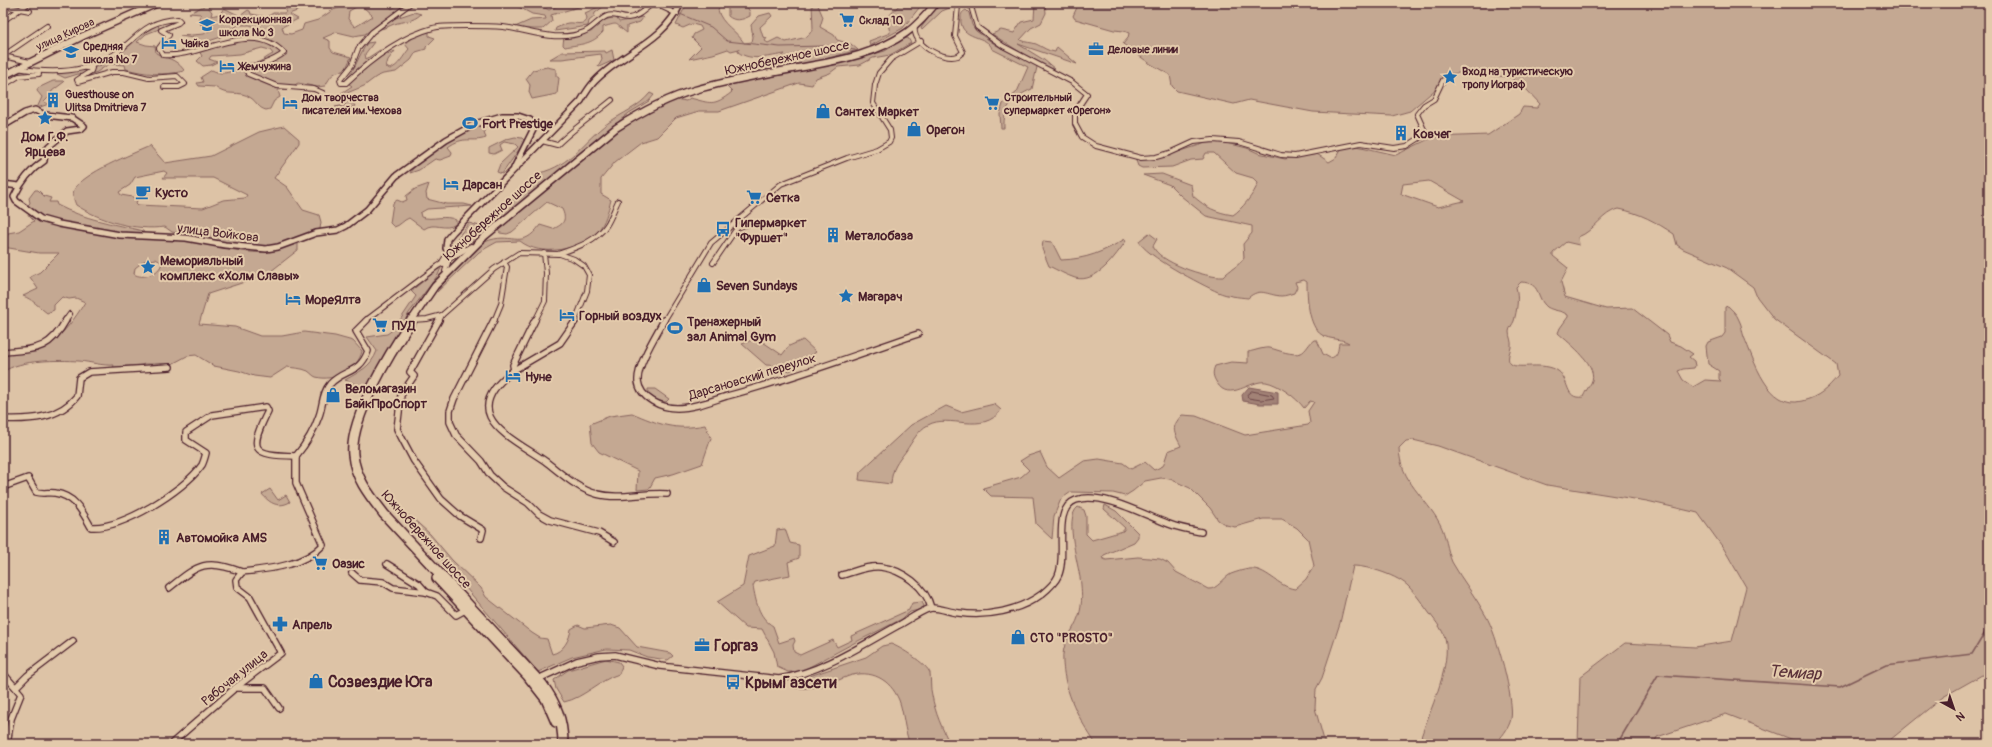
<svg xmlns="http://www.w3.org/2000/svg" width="1992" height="747" viewBox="0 0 1992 747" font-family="Pangolin,sans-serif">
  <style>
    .green { fill: #c4a892; stroke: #87645e; fill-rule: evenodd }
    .water { fill: #a28276; stroke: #7f5a58 }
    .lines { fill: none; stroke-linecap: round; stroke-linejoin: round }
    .shore { stroke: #6d4749; stroke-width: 1 }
    .stream-far1 { stroke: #7f5a58; stroke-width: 1 }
    .stream { stroke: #7f5a58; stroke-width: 1.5 }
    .minor-far1-casing { stroke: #4a1f2b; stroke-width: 6 }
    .minor-casing { stroke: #4a1f2b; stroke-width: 8 }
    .tertiary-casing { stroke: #4a1f2b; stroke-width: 8 }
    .primary-casing { stroke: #4a1f2b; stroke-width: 9 }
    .trunk-far1-casing { stroke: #4a1f2b; stroke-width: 9 }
    .trunk-casing { stroke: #4a1f2b; stroke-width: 12 }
    .minor-far1 { stroke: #e3caab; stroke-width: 4 }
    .minor { stroke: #e3caab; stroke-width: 5.5 }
    .tertiary { stroke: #e3caab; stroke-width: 5 }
    .primary { stroke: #e3caab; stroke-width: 6 }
    .trunk-far1 { stroke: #e3caab; stroke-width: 6 }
    .trunk { stroke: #e3caab; stroke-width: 9 }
    .labels { text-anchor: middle; stroke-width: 4; stroke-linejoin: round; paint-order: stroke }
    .far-poi-label { font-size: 11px; font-weight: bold; fill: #4a1f2b; stroke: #e3caab; text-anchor: start }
    .far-street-label { font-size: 11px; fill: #4a1f2b; stroke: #e3caab }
    .street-label { font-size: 13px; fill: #4a1f2b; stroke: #e3caab }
    .poi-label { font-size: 13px; font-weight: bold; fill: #4a1f2b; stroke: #e3caab; text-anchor: start }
    .near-poi-label { font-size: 16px; font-weight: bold; fill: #4a1f2b; stroke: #e3caab; text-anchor: start }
    .near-water-label { font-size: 17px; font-style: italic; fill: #5c333a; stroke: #e3caab }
  </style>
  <rect width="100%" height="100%" fill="#ddc3a6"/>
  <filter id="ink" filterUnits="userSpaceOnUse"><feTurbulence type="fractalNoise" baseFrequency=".025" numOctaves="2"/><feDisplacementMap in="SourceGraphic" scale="8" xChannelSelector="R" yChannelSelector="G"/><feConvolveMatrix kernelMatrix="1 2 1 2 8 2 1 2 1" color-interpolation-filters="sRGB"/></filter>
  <g filter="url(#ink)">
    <g class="green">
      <path d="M203,3h15l-10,4 4,5 -1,4 9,-2 4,-6 16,8 8,-6 2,1 1,3 16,3 6,-4h12l3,-10h18l-9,8 -8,3 9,5 -16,8 2,6 7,1 11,-4 2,-6 14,-4 15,-10 19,-7h36l4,6 4,-3 -2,-3h15l-44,31 -11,2 -17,-4 -14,6 7,3v7l3,4 18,5 -6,14c-12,0 -14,5 -20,15l-8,1 -19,-4 -5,3 2,2 -17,2 2,7 -6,4 -4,8 -4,1c-8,-2 -9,-8 -15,-12 -12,-9 -24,0 -36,-11l-16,-1 -2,-3 6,-1 -2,-5 11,-7c13,7 22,0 35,-6 4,-2 8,0 12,-2 5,-2 9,-6 14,-8l-3,-4 -8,-2 -22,6 -29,2 -2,3 8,3 -6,3 -8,1 -6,-5 5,-5 -3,-5 25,-9 40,-5 3,-4 -17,-8h-11l-13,7 -5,5 -18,6 -2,4 -13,2 9,-4 2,-6 -19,-3 24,-2 10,-6 -13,-3 -1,-4 -2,-1 3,-6 -12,-1 15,-7zM358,6h4l11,10 -18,11 -7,-8 1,-8z"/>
      <polygon points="495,3 535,3 549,10 563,3 585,4 582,6 551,15 552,21 543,29 518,29 515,27 531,20 546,19 545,16 532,14 511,3 499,5"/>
      <path d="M601,3h7l-13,10 -1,4 -5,4 -1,5 -33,5 1,-3c4,-1 8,-5 12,-5 7,-1 16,4 19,-5l-2,-5 13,-6z"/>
      <path d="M687,3h60l-1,2 4,7v4c-8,4 -15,6 -22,0v-11l-9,2 -1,3c3,14 19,21 26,33l8,-1 1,-5 -2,-12 8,-9 11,-3 2,3 -12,11 3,10 4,1 -2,3 3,2 10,-5 8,4 21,-5 6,-8 -1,-26h5l6,14 -3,10 14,8 3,5 14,4 7,6 -37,10 -82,16v-3l2,-1 39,-14 5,-4c-14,2 -34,8 -47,-2l1,-3 -8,2 -3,-2 -15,5 -24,5 12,-12 -9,-9 2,-4 8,-4 -2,-4 -8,-2 -9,4 -7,-3z"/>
      <polygon points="901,3 923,3 903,28 870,46 869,41 890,33 887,18"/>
      <polygon points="938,3 953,3 952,7 942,11 922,30 921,28"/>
      <path d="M1035,3h10l1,10 -5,10 -10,5 -11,12c6,3 11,2 16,4 7,3 11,7 19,8l2,-5 20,17 -59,-20 26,16 11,9h-4l-25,-13 -34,-22 9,-4 13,3 7,-11 13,-3z"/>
      <path d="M1079,3h910v668l-46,26 -58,47h-81l-78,-30 -69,23 -3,7h-76l2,-67 45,-34 70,4 37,-6 14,-54 -22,-38 -26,-36 -51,-12 -100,-16 -109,-39 -25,-6 -7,1 -7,7c1,34 27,49 41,76 6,11 7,26 12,38 10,18 24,35 34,54 10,16 29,85 25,103 -3,11 -9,17 -16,25h-75l1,-7c9,-27 28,-66 25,-94 -1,-11 -10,-21 -16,-29 -7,-9 -13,-19 -21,-27 -10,-11 -41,-21 -56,-21l-13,57 -18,55 -6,11 -1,19 10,36h-229c-17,-25 -31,-50 -33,-81 -2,-22 10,-30 16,-48 3,-9 3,-20 2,-30 -1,-17 -18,-67 -3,-78l6,3 2,6v18l6,6 31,-9 2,-3 -21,-19 1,-4 11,6 22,22v4l-4,5 -30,13 -2,3 4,2 32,-3 22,2 8,4 8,9 32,17c9,1 15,-11 23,-15 5,-2 12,-4 18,-5 17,-2 29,18 46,20l11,-10 8,-13 -6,-27 -11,-11 -15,-9h-19l-28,8 -9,-2 -8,-5 -8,-12 -20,-20 -20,-9 -9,-1 -16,3 -12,10 -8,5 -12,-3 -42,-1 -10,7 -7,17 -2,23 -16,-15 -3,-27 -42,-1 -8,-8 38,-11 8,-7 -9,-9 8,-5 12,-4 7,15 12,11 25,-17 15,-2 24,4 8,6 14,-7 9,8 9,-4 5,-15 13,-5c-7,-14 -11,-18 1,-31l14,1 49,19 63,-10 2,-2 -2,-12 6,-9 -4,-1 -6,7c-7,-10 -26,-24 -38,-26 -15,-3 -37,21 -49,1 -4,-6 -5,-10 -2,-17l16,-4 17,1v-11c6,-1 16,-5 22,-4 8,2 22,8 31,5 5,-2 8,-10 13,-13h3l6,14 7,4c8,-1 8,-8 9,-15h10c-8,-5 -19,-3 -27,-8 -14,-8 -15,-39 -15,-53l-3,-2 -9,2 2,5 -3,6c-4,1 -8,3 -13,3 -14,-1 -21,-9 -33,2 -10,-1 -21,-2 -30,-6 -16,-7 -74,-37 -79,-51l10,-8 8,6 -4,7c5,16 53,32 70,31 7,-8 15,-10 21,-19l-1,-14 9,-11v-7l-46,-10 -25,-20 -11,-11 -27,-10 19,-1 29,11 2,11c14,12 22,16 40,19 8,-5 22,-22 25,-32l-5,-5 -17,-5 -22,-20h-8l-3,6 -12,1 -19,7 -30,1 -4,-2 -3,-8 21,1 50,-16 16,-1 25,6 11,5 27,6 32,-5 12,8 7,-4 5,-9 16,-3 39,9 37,-18 55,-2 31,-21 4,-7 14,1 3,-4 -14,-15 -16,-12 -52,-4 -11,2 -7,6 -3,7 -27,23 -18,5 -79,-4 -64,-12 -15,4 -57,-13 -5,-5 -2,-11 -21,-12 -26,-19 5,-6 1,-5 -5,-2 -10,-1 -39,-11 -2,-3zM1429,181l35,20 -26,6 -37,-13 2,-10zM1619,209c21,4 37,13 55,25l3,11 6,4 44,19 26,19 4,10 17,22 62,45 2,12c-11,13 -19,21 -36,25 -34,9 -48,-41 -58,-64 -2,-5 -2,-12 -5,-17 -2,-6 -7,-10 -11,-14l-3,1v26l-3,4 -14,5 -2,4 2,18 11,7v8l2,2 -16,-1 -12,7 -10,-7 -5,-9 5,-2 11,-1 1,-2 -1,-5 -5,-4 4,-3 -12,-8 -11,-4 -3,-7 -35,-27 -26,1 -41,-12 -4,-15 7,-14 -15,-12v-3l13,-11 13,3 -1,-8c17,-6 24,-25 41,-28zM1521,282c21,1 14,15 26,25 6,4 14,3 21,8v2l-8,11 -2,5c12,11 42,33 33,50 -3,5 -6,9 -8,14 -19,3 -13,-18 -25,-26 -14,-10 -40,-1 -47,-7 -5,-4 -1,-12 0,-17 1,-6 -2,-10 -2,-15 0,-4 4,-8 5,-11 3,-11 5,-23 2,-34z"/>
      <path d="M966,10l3,3 3,12 4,6 20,14 39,20 2,2 -5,22c-19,8 -29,18 -28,39h-3l-1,-14 3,-10 14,-12 11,-25 -36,-18c-4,-15 -33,-8 -31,-31 0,-4 1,-6 5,-8z"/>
      <path d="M414,12l7,2c-8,8 -17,7 -27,10 -5,2 -10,5 -15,5l14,-10z"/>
      <path d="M616,17l3,5 23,-5 1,1 -3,4 -13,4v7c-14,-10 -6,-11 -24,-6v5c-11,13 -23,12 -38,15l-2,-2 1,-9 27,-4 13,-12z"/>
      <path d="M158,23l1,6 -13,5 -9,8 9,3 9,1 1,7c12,7 18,4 28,17v1c-20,5 -39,3 -58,-2l-1,-4 -16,-1 -12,8 -8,3 -11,-1 -13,4 -8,-4 47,-12 44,-34z"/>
      <path d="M429,31v5l6,2 -9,9v2l-10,3 -5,8 -15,12 -13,2 -7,3 -12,9 -17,7 8,13 -5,2 -15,-1 10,-2 1,-5 -5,-2 -1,-4 12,-8 -7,-5c11,-13 13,-24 22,-38l7,-1 -9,12 1,5 14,-9 7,2 -5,4 13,-5 -7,9 -2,7 4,2c9,-3 13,-13 19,-20l-4,-5 9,-7z"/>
      <path d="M908,38l3,5 -21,12 -17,3 -13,7 -22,2 -8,6 -14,5 -4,7 -13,-2 -80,28h-20l-23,7 -19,19 -16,5 -26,20 -14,17v15l10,6c-3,11 -6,23 -13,31 -18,19 -57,27 -78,10l-23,1 -18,10 -42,40c9,-13 39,-48 53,-52 24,-7 32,10 50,-15l13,4c11,-5 14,-9 9,-20l-15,-7 -35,30 -5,2 -7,-1 -2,-3 128,-106 24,-15 25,-10 11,2 4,-3c21,5 23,9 42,-6l-7,-7 97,-20 19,-2 44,-12 18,-12z"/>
      <polygon points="612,50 614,60 599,67 598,66 602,59 601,54 562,59 550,59 562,52 605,51 606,53"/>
      <polygon points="547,67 556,69 556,76 559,78 557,94 532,99 529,92 530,85 526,79 533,70"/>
      <polygon points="53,81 63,81 64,82 52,91 51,95 44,102 49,104 37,108 42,97 37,91 38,88"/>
      <path d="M650,93l4,2 -5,6 -20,12 -157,129 -12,5 -5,-2 3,-8 11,-14 14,4 56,-54c32,-7 45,-33 69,-50 14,-10 31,-16 42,-30z"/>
      <path d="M505,118l-22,10 3,10c-14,5 -22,-3 -38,9l4,5 -1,4 -11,4 -5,-1 -16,11 -9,3c4,-12 57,-44 71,-49 7,-3 16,-4 24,-6z"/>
      <path d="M284,126l15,13v4l-25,35 13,9 16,23 16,5 2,7 -1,7c-17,8 -40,18 -59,17 -30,0 -60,-9 -89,-14l-7,-5c-30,4 -64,-6 -89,-22 -2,-5 -4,-10 -2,-15 9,-17 58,-36 76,-44l15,17 46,-7 48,-24zM164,171l3,2 -4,5h50l34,17 -2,3 -22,2 -20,8 -65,-3 -2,-2 2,-5 -17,-3 -2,-3 11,-7 5,-8z"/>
      <polygon points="515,137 522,138 525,141 502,174 497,172 500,164 518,147 515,144 504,142 500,145 502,150 494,154 489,153 489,148 507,139"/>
      <path d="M429,184l-3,9 1,6 19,5h18l8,2 -45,3 -7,4 1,4c12,4 24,-3 35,3v4c-12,8 -21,-3 -32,5l-15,-11c-6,2 -9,8 -15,9l-4,-4 3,-20 4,-3 5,2 5,-2 -1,-4 9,-7z"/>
      <path d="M35,190h3l6,6 7,2 -2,4h7l1,3c27,14 56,19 86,26l3,6c22,2 46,2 68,8 13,4 38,9 52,7 11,-2 22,-6 32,-10v8l-32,25 -58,19 -9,30 36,3 25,9h22l22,-4 31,4 18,5 9,10c-4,19 -28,31 -46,26 -3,-1 -5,-4 -8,-6 -6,-3 -15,-3 -21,-4l-17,11 -16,-2 -15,-5 -25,-5 -18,-11 -9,1 -15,8h-28l-2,1 -29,2 1,-2c-12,1 -23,-3 -35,-4 -21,-1 -58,-2 -76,11v-18c42,0 61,-17 82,-52l-9,-4 -7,1 -7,-2 -8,8v5l-7,3c-8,-6 -15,-14 -24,-17l15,-7 -8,-12 10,-5 19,-19h-20l-36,-6 5,-14 11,-2 15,-10 -5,-5 -2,-10 3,-3 -1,-5zM156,259l6,4c-3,11 -19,17 -28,11l1,-6 9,-7z"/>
      <path d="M1125,239l1,2c-10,14 -29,43 -51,37 -9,-3 -18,-8 -26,-12l-7,-17 1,-8 9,1 9,18c26,-1 42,-8 64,-21z"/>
      <path d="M441,268l-3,7 -29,38 -42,76 -22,-9c14,-8 26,-13 32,-29l-10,-14 20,-3 7,-5 22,-33 -5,-5 26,-21z"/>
      <path d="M757,338l25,17 7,-9 14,-6 13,12 -26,19c-9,-2 -15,-6 -24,-6l-24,-21z"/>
      <polygon points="648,389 655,389 669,399 666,402 658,401 648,394"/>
      <path d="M994,404l7,6c-18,26 -52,3 -73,15 -9,4 -16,17 -22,26 -9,12 -14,17 -15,33l-32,-4 1,-8 51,-47 35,-19 15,6z"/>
      <path d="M632,413c26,11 43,18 73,12l6,13 -9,26 -29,10 -18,4 -6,11 -12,1 1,-19 -39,-19 -7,-9 -2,-19 20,-8z"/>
      <path d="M270,489l8,11 8,-5 4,7c-11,6 -20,2 -28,-8z"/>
      <path d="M404,516h6l20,18 22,26 29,28 5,9 46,36 8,5 7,1 5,15c11,-2 18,-15 19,-25l7,-4 7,3 26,-3 9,3 17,19 33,6 3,3 -5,4 -21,-3 -18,-7 -23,-1 -34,8 -34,15z"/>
      <path d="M785,529l5,14 9,2v13l-11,4 2,13 -35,7 -2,4c3,15 5,31 20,40l6,17 15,-5 1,3 -2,4 1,7 6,3 33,-15 4,7 15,-7 -1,-4 58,-26 3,-7 10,-1 2,4 -1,3 -13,3 -8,7 -48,24 -54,29h-12l-11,-5 -3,-15 -12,-23 -16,-1 -29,-26 26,-16 6,-30 26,-10 2,-16z"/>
      <path d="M891,644c9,3 36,20 39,29 1,7 0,15 2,22 3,18 10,33 18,49h-40c-6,-14 -6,-31 -11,-44 -9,-21 -28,-31 -50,-24 -9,3 -18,8 -28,10 -10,2 -18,3 -27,2v-5l7,-4 65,-22 16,-11z"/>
      <path d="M606,659l13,3 3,4 -3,8c-20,6 -35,24 -55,28l-8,-13 -2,-9 14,-10z"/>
    </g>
    <polygon class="water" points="1249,387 1278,392 1278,404 1260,404 1243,401 1242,395"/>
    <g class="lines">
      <polygon class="shore" points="1252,391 1272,395 1274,398 1261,400 1248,398 1247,395"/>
      <g class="stream-far1">
        <polyline points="674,3 675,10"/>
        <polyline points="680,14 711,27 727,41 780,47 825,46 855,50"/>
      </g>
      <polyline class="stream" points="1617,744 1658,675 1840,687 1886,665 1972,654 1989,626"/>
      <g class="minor-far1-casing">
        <g id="minor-far1">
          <path d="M411,3l-39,29 -14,17 -6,16 -12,15 1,3h5c24,-23 54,-46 87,-55 9,-3 58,-2 70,-1 26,3 54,16 81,5 8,-3 14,-12 23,-16 7,-3 13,2 21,2 9,0 16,-8 23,-13l9,1 17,8"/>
          <polyline points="640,3 651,5"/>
          <polyline points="970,3 977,27 1003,46 1072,82 1087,94 1075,112 1075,124 1082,137 1096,146 1141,158 1156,157 1170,153 1194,142 1213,140 1239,142 1281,155 1295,156 1361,143 1394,148 1407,146 1426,134 1417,114 1424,105 1434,99 1443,80 1446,79"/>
          <polyline points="3,6 30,11"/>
          <polyline points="3,21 29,3"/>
          <path d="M915,26c-4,19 28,35 43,30l5,-4 -8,-16 3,-30 2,-3"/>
          <polyline points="3,56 47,26"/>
          <polyline points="3,56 30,62"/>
          <path d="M17,68c30,5 66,6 93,-11 27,-17 32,-36 68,-38l2,2 -2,2 -17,7 8,5 -10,13 4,7c38,4 88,-37 121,-2 -11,9 -25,11 -37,18l1,3 29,12 37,3 9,4"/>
          <polyline points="86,68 92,68 91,71 77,80 78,82 112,72 124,72 149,78 177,76 185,84 179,87 164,87"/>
          <polyline points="3,86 19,76 39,74"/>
          <path d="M542,141l15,4c17,-17 37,-30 55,-45"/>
          <path d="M558,254c17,-6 37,-12 48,-28 5,-7 8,-17 12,-25"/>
          <polyline points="442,262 447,254 446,248 464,249"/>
          <polyline points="713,263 737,228 751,223"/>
          <polyline points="443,265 448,263 445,271"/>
          <polyline points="412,320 427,319 442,315 494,269 519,253 560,254 574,259 584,266 589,275 587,291 575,321"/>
          <polyline points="65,321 70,314"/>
          <polyline points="365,321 438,266 471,246"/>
          <polyline points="439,321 442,315"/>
          <polyline points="494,321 501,304 507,267 504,262"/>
          <polyline points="535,321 545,301 546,273 544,253"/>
          <polyline points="664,321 711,243 781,184 847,158 877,149 889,142 891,138 890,130 873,103 875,85 879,73 891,59 921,41"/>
        </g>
      </g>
      <g class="minor-casing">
        <g id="minor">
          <polyline points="439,320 410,372 414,376 401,395 397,429 414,461 441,499 460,516 483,530 481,538"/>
          <polyline points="494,320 454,399 450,411 450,422 456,435 481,461 490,475 503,487 528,503 539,514 550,520 599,533 614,542"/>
          <path d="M535,320l-22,45 1,5c-58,44 -7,65 31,91 16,12 32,28 52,33 22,6 47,-2 70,0"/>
          <path d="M664,320c-8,15 -27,45 -26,61 2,18 24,27 39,27 17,0 34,-7 50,-12 65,-17 128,-41 191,-62"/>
          <path d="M3,352c32,-3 46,-1 63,-32"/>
          <polyline points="514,370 560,343 576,320"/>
          <path d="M3,419c27,1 56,0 74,-23l2,-18 10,-6 81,-5"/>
          <path d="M296,456c10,-12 18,-25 23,-40 4,-10 3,-23 11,-32 14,-15 30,-10 38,-33l-12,-20 11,-11"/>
          <path d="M3,487l25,-9 8,14c7,2 13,0 19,1 20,3 27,18 36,34 31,2 93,-36 111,-62 2,-4 3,-8 4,-12l-20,-13v-8l26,-17 54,-8 2,4c-20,40 -16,44 28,45"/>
          <polyline points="387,564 419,584 426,592"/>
          <polyline points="352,573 360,580 383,582 393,588 426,592 437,596 456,615 465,610"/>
          <path d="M842,575c12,-3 27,-10 39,-8 22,3 45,20 50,41"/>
          <path d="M169,588c29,-23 36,-30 73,-16"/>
          <polyline points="3,673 21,694 11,719 7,744"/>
          <path d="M538,679l39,-18 22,-5 16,-1 45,11 119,13c43,-7 80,-32 118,-53 7,-3 28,-18 35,-18 8,0 18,4 27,5 28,4 60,-2 83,-19 6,-5 13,-11 16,-18 10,-20 -7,-67 18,-76 26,-9 68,15 93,24 10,4 21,6 32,8"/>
          <polyline points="16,687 27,676 73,641"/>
          <polyline points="235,688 265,688 279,708"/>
          <path d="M171,744l64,-56 46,-35 -31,-56 -13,-10 -1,-7 6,-8c27,-3 62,-6 81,-27l-27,-62v-27"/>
        </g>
      </g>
      <g class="tertiary-casing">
        <g id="tertiary">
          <path d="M3,126l22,-13 10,-3 10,5 27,3 12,8 -3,3 -14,2 -18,15 -4,5 -1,10c-14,9 -23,21 -30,36l2,4 25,18 18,5 61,11 66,3 39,7 41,4 12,-2 38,-14 22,-3 8,-4 21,-16 29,-34 50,-36 29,-16 27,-8h16l12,4 3,10 -19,38"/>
          <polyline points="3,184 19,186"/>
          <path d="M446,248l1,-9 6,-7 128,-131c4,-7 8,-14 14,-20 29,-30 67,-37 86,-78"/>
        </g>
      </g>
      <g class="primary-casing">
        <polyline id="primary" points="3,76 83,36 158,3"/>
      </g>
      <g class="trunk-far1-casing">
        <path id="trunk-far1" d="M411,321l24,-35 50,-50 131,-108c25,-16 51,-30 79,-38 37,-11 76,-17 114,-24 33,-6 69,-13 97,-33 12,-8 21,-19 30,-30"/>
      </g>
      <g class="trunk-casing">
        <g id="trunk">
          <path d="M412,320c-21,31 -63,99 -59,135 2,23 18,42 31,59l158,170c14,19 21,36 21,60"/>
          <polyline points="437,578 528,676 546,699 556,722"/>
        </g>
      </g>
      <use href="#minor-far1" class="minor-far1"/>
      <use href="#minor" class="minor"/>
      <use href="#tertiary" class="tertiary"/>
      <use href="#primary" class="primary"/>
      <use href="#trunk-far1" class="trunk-far1"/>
      <use href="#trunk" class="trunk"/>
    </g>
  </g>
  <defs>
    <g id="supermarket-bare" transform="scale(1.2)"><path d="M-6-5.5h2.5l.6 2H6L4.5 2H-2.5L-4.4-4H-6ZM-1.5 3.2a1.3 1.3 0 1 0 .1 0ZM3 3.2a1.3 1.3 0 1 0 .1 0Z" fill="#1f6fb2" stroke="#e3caab" stroke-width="2.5" paint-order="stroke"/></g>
    <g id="school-bare" transform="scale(1.2)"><path d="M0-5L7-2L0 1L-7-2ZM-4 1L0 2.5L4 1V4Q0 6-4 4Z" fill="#1f6fb2" stroke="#e3caab" stroke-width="2.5" paint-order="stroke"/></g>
    <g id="hotel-bare" transform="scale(1.2)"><path d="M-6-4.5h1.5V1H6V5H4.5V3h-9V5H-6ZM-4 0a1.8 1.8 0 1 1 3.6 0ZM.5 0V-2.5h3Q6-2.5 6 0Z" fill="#1f6fb2" stroke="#e3caab" stroke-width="2.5" paint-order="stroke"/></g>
    <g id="office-bare" transform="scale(1.2)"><path d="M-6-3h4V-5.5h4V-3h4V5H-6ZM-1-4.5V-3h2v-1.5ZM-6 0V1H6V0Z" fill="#1f6fb2" stroke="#e3caab" stroke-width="2.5" paint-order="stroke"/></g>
    <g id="sight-bare" transform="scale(1.2)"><path d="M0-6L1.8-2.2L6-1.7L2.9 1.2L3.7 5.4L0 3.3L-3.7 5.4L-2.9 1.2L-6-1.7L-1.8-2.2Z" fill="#1f6fb2" stroke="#e3caab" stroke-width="2.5" paint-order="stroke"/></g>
    <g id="building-bare" transform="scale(1.2)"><path d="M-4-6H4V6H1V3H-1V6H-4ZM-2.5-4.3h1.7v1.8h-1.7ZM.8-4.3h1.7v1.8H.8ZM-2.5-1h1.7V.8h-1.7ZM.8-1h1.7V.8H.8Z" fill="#1f6fb2" stroke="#e3caab" stroke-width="2.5" paint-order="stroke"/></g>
    <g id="shop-bare" transform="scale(1.2)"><path d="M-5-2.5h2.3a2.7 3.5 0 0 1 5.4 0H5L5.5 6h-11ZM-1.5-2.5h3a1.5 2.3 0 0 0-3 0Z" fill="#1f6fb2" stroke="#e3caab" stroke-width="2.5" paint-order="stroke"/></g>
    <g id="stadium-bare" transform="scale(1.2)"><path d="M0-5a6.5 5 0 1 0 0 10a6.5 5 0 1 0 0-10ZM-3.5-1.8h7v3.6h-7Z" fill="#1f6fb2" stroke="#e3caab" stroke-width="2.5" paint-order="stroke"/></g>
    <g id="cafe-bare" transform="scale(1.2)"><path d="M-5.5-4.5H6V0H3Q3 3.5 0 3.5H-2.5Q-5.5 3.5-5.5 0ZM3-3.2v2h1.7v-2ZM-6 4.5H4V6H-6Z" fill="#1f6fb2" stroke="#e3caab" stroke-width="2.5" paint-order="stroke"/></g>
    <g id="bus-bare" transform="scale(1.2)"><path d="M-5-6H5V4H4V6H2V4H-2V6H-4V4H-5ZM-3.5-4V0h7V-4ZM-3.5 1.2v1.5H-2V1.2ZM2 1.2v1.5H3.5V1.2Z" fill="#1f6fb2" stroke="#e3caab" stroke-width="2.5" paint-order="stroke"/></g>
    <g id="pharmacy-bare" transform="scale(1.2)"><path d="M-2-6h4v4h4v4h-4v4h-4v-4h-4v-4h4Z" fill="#1f6fb2" stroke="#e3caab" stroke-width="2.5" paint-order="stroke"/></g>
  </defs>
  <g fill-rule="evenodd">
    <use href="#supermarket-bare" x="847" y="20"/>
    <use href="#school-bare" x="207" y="25"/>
    <use href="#hotel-bare" x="169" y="43"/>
    <use href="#office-bare" x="1096" y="49"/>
    <use href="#school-bare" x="71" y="52"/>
    <use href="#hotel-bare" x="227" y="66"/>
    <use href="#sight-bare" x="1450" y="77"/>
    <use href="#building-bare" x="53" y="100"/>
    <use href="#hotel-bare" x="290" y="103"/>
    <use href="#supermarket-bare" x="992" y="103"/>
    <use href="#shop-bare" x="823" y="111"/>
    <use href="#sight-bare" x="45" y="118"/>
    <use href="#stadium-bare" x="470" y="123"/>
    <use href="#shop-bare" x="914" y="129"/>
    <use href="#building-bare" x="1401" y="133"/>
    <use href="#hotel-bare" x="451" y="184"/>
    <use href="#cafe-bare" x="143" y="192"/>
    <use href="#supermarket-bare" x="754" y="197"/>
    <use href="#bus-bare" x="723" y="229"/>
    <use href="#building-bare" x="833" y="235"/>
    <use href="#sight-bare" x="148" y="267"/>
    <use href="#shop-bare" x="704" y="285"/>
    <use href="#sight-bare" x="846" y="296"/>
    <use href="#hotel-bare" x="293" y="299"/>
    <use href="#hotel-bare" x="567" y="315"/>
    <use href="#supermarket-bare" x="380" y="325"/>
    <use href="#stadium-bare" x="675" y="328"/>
    <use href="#hotel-bare" x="513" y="376"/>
    <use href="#shop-bare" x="333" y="395"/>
    <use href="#building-bare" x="164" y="537"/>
    <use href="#supermarket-bare" x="320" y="563"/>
    <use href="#pharmacy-bare" x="280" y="624"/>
    <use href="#shop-bare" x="1018" y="637"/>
    <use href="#office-bare" x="702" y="645"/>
    <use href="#shop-bare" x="316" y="681"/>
    <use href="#bus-bare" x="733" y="682"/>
  </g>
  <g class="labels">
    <g class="far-poi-label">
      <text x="219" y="23">Коррекционная<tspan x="219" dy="13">школа № 3</tspan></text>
      <text x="859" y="24">Склад 10</text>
      <text x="181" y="47">Чайка</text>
      <text x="83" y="50">Средняя<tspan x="83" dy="13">школа № 7</tspan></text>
      <text x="1108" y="53">Деловые линии</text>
      <text x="239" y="70">Жемчужина</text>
      <text x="1462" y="75">Вход на туристическую<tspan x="1462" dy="13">тропу Иограф</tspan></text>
      <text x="65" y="98">Guesthouse on<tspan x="65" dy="13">Ulitsa Dmitrieva 7</tspan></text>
      <text x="302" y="101">Дом творчества<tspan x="302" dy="13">писателей им.Чехова</tspan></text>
      <text x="1004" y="101">Строительный<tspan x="1004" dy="13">супермаркет «Орегон»</tspan></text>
    </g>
    <g class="far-street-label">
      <text transform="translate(65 34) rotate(-25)" y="4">улица Кирова</text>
    </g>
    <g class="street-label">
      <text transform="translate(787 57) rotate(-12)" y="5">Южнобережное шоссе</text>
      <text transform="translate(492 215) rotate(-42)" y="5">Южнобережное шоссе</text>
      <text transform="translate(218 232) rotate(7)" y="5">улица Войкова</text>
      <text transform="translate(752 376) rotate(-17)" y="5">Дарсановский переулок</text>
      <text transform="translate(427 539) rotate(48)" y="5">Южнобережное шоссе</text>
      <text transform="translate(234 677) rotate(-39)" y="5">Рабочая улица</text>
    </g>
    <g class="poi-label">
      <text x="835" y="116">Сантех Маркет</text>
      <text x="482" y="128">Fort Prestige</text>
      <text x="926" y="134">Орегон</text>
      <text x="1413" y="138">Ковчег</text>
      <text x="45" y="141" text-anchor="middle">Дом Г.Ф.<tspan x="45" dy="15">Ярцева</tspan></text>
      <text x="463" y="189">Дарсан</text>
      <text x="155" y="197">Кусто</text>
      <text x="766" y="202">Сетка</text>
      <text x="735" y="227">Гипермаркет<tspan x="735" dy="15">"Фуршет"</tspan></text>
      <text x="845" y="240">Металобаза</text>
      <text x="160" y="265">Мемориальный<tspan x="160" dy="15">комплекс «Холм Славы»</tspan></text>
      <text x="716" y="290">Seven Sundays</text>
      <text x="858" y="301">Магарач</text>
      <text x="305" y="304">МореЯлта</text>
      <text x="579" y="320">Горный воздух</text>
      <text x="687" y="326">Тренажерный<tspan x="687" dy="15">зал Animal Gym</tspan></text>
      <text x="392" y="330">ПУД</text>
      <text x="525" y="381">Нуне</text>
      <text x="345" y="393">Веломагазин<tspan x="345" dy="15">БайкПроСпорт</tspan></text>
      <text x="176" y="542">Автомойка AMS</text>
      <text x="332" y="568">Оазис</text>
      <text x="292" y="629">Апрель</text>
      <text x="1030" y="642">СТО "PROSTO"</text>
    </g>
    <g class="near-poi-label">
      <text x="714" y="651">Горгаз</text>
      <text x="328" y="687">Созвездие Юга</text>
      <text x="745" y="688">КрымГазсети</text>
    </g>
    <g class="near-water-label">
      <text transform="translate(1795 672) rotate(4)" y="6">Темиар</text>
    </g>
  </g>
  <rect width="1992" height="747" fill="none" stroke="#e3caab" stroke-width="16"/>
  <rect x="8" y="8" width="1976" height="731" fill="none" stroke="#4a1f2b" stroke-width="1.5" filter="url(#ink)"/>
  <g transform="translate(1954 709) rotate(140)" stroke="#e3caab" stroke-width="3" paint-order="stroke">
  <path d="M0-3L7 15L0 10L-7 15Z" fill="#4a1f2b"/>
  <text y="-6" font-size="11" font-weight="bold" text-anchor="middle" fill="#4a1f2b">N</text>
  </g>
</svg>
